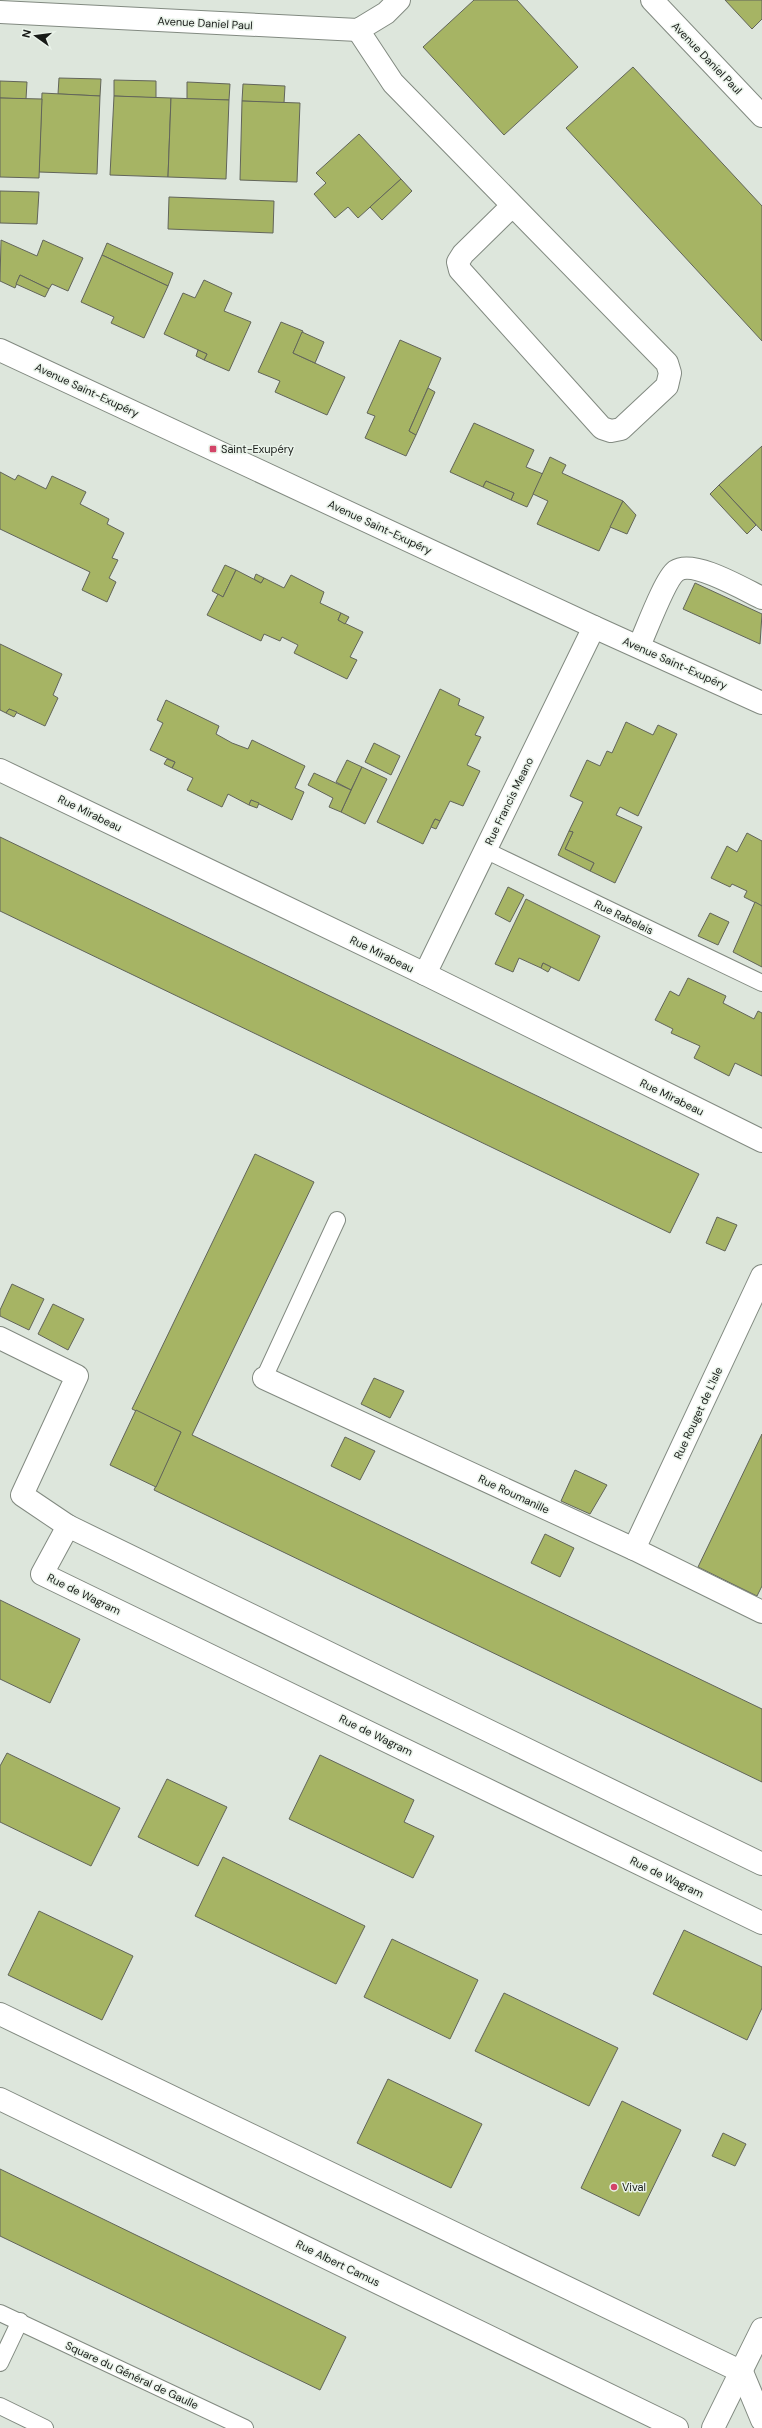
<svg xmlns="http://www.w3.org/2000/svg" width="762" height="2428" viewBox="0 0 762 2428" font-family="'DM Sans',sans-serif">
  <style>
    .building { fill: #a6b464; stroke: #62655a }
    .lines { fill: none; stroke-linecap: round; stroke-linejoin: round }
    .lane-casing { stroke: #828a81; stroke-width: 18 }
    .street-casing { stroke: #828a81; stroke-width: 24 }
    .secondary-casing { stroke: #828a81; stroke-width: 24 }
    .lane { stroke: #fff; stroke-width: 16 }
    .street { stroke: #fff; stroke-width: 22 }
    .secondary { stroke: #fff; stroke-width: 22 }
    .poi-dot { fill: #d34468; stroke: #eaf3ea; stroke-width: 1.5 }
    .labels { text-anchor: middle; stroke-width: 3; stroke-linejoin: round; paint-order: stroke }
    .street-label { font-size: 11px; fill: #171a17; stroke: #eaf3ea }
    .poi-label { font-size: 11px; fill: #171a17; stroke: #eaf3ea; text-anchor: start }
  </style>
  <rect width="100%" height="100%" fill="#dde6dc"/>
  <g class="building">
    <polygon points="474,0 517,0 578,67 504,135 423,47"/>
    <polygon points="725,0 762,0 762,19 752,29"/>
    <polygon points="633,67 762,206 762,341 566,128"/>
    <polygon points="59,78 101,79 100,96 58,94"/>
    <polygon points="114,80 156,81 156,98 114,96"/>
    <polygon points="0,81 27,82 26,99 0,98"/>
    <polygon points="187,82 230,84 229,100 187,99"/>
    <polygon points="243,84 285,86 284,103 242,101"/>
    <polygon points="42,93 100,96 97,174 39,172"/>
    <polygon points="114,96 171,98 168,177 110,175"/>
    <polygon points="0,98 42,99 39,178 0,177"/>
    <polygon points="171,98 229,100 226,179 168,177"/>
    <polygon points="242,101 300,103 297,182 240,180"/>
    <polygon points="359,134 401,179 358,218 348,207 335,218 314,194 326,183 316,173"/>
    <polygon points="401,179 412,191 382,220 370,207"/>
    <polygon points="0,191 39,192 37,224 0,223"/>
    <polygon points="169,197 274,201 273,233 168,229"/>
    <polygon points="1,240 37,256 43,240 83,258 68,291 52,284 49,289 20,275 15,288 0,281"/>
    <polygon points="107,243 173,273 168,286 102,255"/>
    <polygon points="102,255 168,286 144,338 111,323 114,317 81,302"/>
    <polygon points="20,275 49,289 45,297 16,284"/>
    <polygon points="204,280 232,293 224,311 251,322 229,371 204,360 207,354 164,334 183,293 195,298"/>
    <polygon points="281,322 303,331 293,353 345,377 327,415 275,392 280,381 258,372"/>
    <polygon points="302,332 324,342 315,363 293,353"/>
    <polygon points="400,340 441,358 409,431 416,435 406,456 365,438 375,416 367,413"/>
    <polygon points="198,350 207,354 204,360 196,356"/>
    <polygon points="428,388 435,392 416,435 409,431"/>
    <polygon points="474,423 534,450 526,467 543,474 527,507 511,500 514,493 486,481 483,487 450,472"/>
    <polygon points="762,446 762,531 719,485"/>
    <polygon points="550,457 566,465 562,473 623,501 599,551 537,524 548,501 533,494"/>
    <polygon points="0,472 15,480 18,475 46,489 52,476 86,492 80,504 109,519 107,524 124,533 112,558 118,560 109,578 116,582 107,602 82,590 90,572 0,529"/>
    <polygon points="486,481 514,493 511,500 483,487"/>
    <polygon points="719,485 756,525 747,534 710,494"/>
    <polygon points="623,501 636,515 627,534 610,527"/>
    <polygon points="225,565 236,570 223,597 212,591"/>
    <polygon points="236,570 261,583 264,578 284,588 291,575 324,592 320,603 341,613 338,620 363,632 350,657 357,660 347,679 294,653 298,645 282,637 280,641 264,634 261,641 207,615 218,594 223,597"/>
    <polygon points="256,574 264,578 261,583 254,579"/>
    <polygon points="695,583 762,614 760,644 683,609"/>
    <polygon points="341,613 349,617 345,624 338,620"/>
    <polygon points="0,644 62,674 53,695 58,698 45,726 9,709 6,713 0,710"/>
    <polygon points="440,689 460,699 458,705 484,717 475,735 481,737 467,765 480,771 463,806 450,801 440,821 435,819 423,844 377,822"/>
    <polygon points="166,700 219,726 216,734 232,743 248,749 252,740 305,766 295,788 304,792 292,820 251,800 249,805 228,794 222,807 187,790 193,778 172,768 175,762 150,750 163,723 157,720"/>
    <polygon points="9,709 17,712 14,717 6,713"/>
    <polygon points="626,722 653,735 658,725 677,734 638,816 620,807 616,815 642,827 615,883 590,871 594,863 565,849 573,832 569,831 583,802 570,796 587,760 600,766 607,751 612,753"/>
    <polygon points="374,743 400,756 391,775 365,762"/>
    <polygon points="167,759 175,762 172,768 164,764"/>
    <polygon points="347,760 362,767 351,790 336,782"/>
    <polygon points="362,767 387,779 365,824 341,812"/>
    <polygon points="314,773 351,790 341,812 329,807 333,798 308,785"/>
    <polygon points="251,800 259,803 257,808 249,805"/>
    <polygon points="435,819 440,821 436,829 431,827"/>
    <polygon points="569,831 573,832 565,849 594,863 590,871 558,855"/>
    <polygon points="747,833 762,841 762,906 744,897 747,891 732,884 730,887 711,878 727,846 737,852"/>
    <polygon points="0,837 699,1174 670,1233 0,911"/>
    <polygon points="508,887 524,895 510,922 495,914"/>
    <polygon points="526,899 600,936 579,981 543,963 541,968 519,958 513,972 495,964"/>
    <polygon points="755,902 762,906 762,967 733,952"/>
    <polygon points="710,913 729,922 718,945 698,936"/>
    <polygon points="543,963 551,967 548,972 541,968"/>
    <polygon points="688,978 726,996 723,1003 754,1019 758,1011 762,1013 762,1076 735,1063 729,1076 694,1058 700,1046 671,1033 673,1029 655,1020 670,991 679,996"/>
    <polygon points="255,1154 314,1182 192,1435 762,1709 762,1782 154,1490 181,1432 132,1409"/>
    <polygon points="717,1217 737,1225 725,1251 706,1243"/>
    <polygon points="12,1284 44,1299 29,1330 0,1316 0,1310"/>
    <polygon points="53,1304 84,1319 68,1350 38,1334"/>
    <polygon points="374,1378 404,1391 390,1418 361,1404"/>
    <polygon points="136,1410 181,1432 156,1487 110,1465"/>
    <polygon points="762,1434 762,1586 757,1596 698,1567"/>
    <polygon points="345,1437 375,1451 360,1480 331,1466"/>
    <polygon points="575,1470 607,1485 590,1514 561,1501"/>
    <polygon points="545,1534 574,1548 560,1577 531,1563"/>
    <polygon points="0,1600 80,1639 50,1703 0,1679"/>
    <polygon points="7,1753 120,1808 91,1866 0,1822 0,1766"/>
    <polygon points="320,1755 414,1800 404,1822 434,1836 413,1878 289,1819"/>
    <polygon points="167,1779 227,1807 198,1866 138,1837"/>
    <polygon points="223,1857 365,1926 336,1984 195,1916"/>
    <polygon points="39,1911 133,1956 102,2020 8,1975"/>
    <polygon points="684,1930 762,1967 762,2008 747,2040 653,1994"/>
    <polygon points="392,1939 478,1980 450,2039 364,1997"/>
    <polygon points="504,1993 618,2048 589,2106 475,2051"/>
    <polygon points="388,2079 482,2124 451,2188 357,2143"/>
    <polygon points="622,2101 681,2130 639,2216 581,2188"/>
    <polygon points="723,2133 746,2144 735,2166 712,2156"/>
    <polygon points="0,2169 346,2337 320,2390 0,2236"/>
  </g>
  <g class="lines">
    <g class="lane-casing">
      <g id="lane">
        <polyline points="485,850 762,983"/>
        <polyline points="264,1378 337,1220"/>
        <polyline points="0,2313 245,2428"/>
        <polyline points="0,2363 20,2321"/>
        <polyline points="0,2406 45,2428"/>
      </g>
    </g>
    <g class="street-casing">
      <g id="street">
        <polyline points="652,0 762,116"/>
        <polyline points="0,12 358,30 386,13 399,0"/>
        <polyline points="358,30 393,83 667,363 670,373 667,386 621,429 611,431 602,428 460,270 458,262 463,254 512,206"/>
        <polyline points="0,350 594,627 762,703"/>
        <path d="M639,646c7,-15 26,-67 37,-75 17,-12 69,19 86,27"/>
        <polyline points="0,770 425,974 762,1141"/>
        <polyline points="425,974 594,627"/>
        <polyline points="0,1338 77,1376 22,1495 68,1526"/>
        <polyline points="264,1378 634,1549 762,1612"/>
        <polyline points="634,1549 762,1276"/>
        <polyline points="762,1864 68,1526 42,1574 762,1923"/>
        <polyline points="0,2014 742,2372"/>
        <polyline points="0,2099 677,2428"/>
        <polyline points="713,2428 762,2329"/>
      </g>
    </g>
    <g class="secondary-casing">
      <polyline id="secondary" points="742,2372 762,2420"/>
    </g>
    <use href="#lane" class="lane"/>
    <use href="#street" class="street"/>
    <use href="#secondary" class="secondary"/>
  </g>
  <g class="poi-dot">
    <rect x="209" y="445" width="8" height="8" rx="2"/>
    <circle cx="614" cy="2187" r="4"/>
  </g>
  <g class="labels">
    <g class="street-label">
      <text transform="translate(205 23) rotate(3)" y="4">Avenue Daniel Paul</text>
      <text transform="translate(707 58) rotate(46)" y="4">Avenue Daniel Paul</text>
      <text transform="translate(87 390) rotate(25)" y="4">Avenue Saint-Exupéry</text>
      <text transform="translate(380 527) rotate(25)" y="4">Avenue Saint-Exupéry</text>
      <text transform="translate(675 663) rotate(24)" y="4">Avenue Saint-Exupéry</text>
      <text transform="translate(509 801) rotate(-64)" y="4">Rue Francis Meano</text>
      <text transform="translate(90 813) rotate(26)" y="4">Rue Mirabeau</text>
      <text transform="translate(624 917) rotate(26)" y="4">Rue Rabelais</text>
      <text transform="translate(382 954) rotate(26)" y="4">Rue Mirabeau</text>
      <text transform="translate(672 1097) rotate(26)" y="4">Rue Mirabeau</text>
      <text transform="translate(698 1413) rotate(-65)" y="4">Rue Rouget de L'Isle</text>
      <text transform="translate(514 1494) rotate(25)" y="4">Rue Roumanille</text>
      <text transform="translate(84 1594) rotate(26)" y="4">Rue de Wagram</text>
      <text transform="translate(376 1735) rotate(26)" y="4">Rue de Wagram</text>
      <text transform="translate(667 1877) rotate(26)" y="4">Rue de Wagram</text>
      <text transform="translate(338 2263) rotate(26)" y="4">Rue Albert Camus</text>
      <text transform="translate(132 2375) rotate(25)" y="4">Square du Général de Gaulle</text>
    </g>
    <g class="poi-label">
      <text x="221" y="453">Saint-Exupéry</text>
      <text x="622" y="2191">Vival</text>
    </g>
  </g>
  <g transform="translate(36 36) rotate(284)" stroke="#eaf3ea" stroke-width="3" paint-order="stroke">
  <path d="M0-3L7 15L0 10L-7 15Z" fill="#171a17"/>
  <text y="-6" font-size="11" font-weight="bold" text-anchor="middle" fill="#171a17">N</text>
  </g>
</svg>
